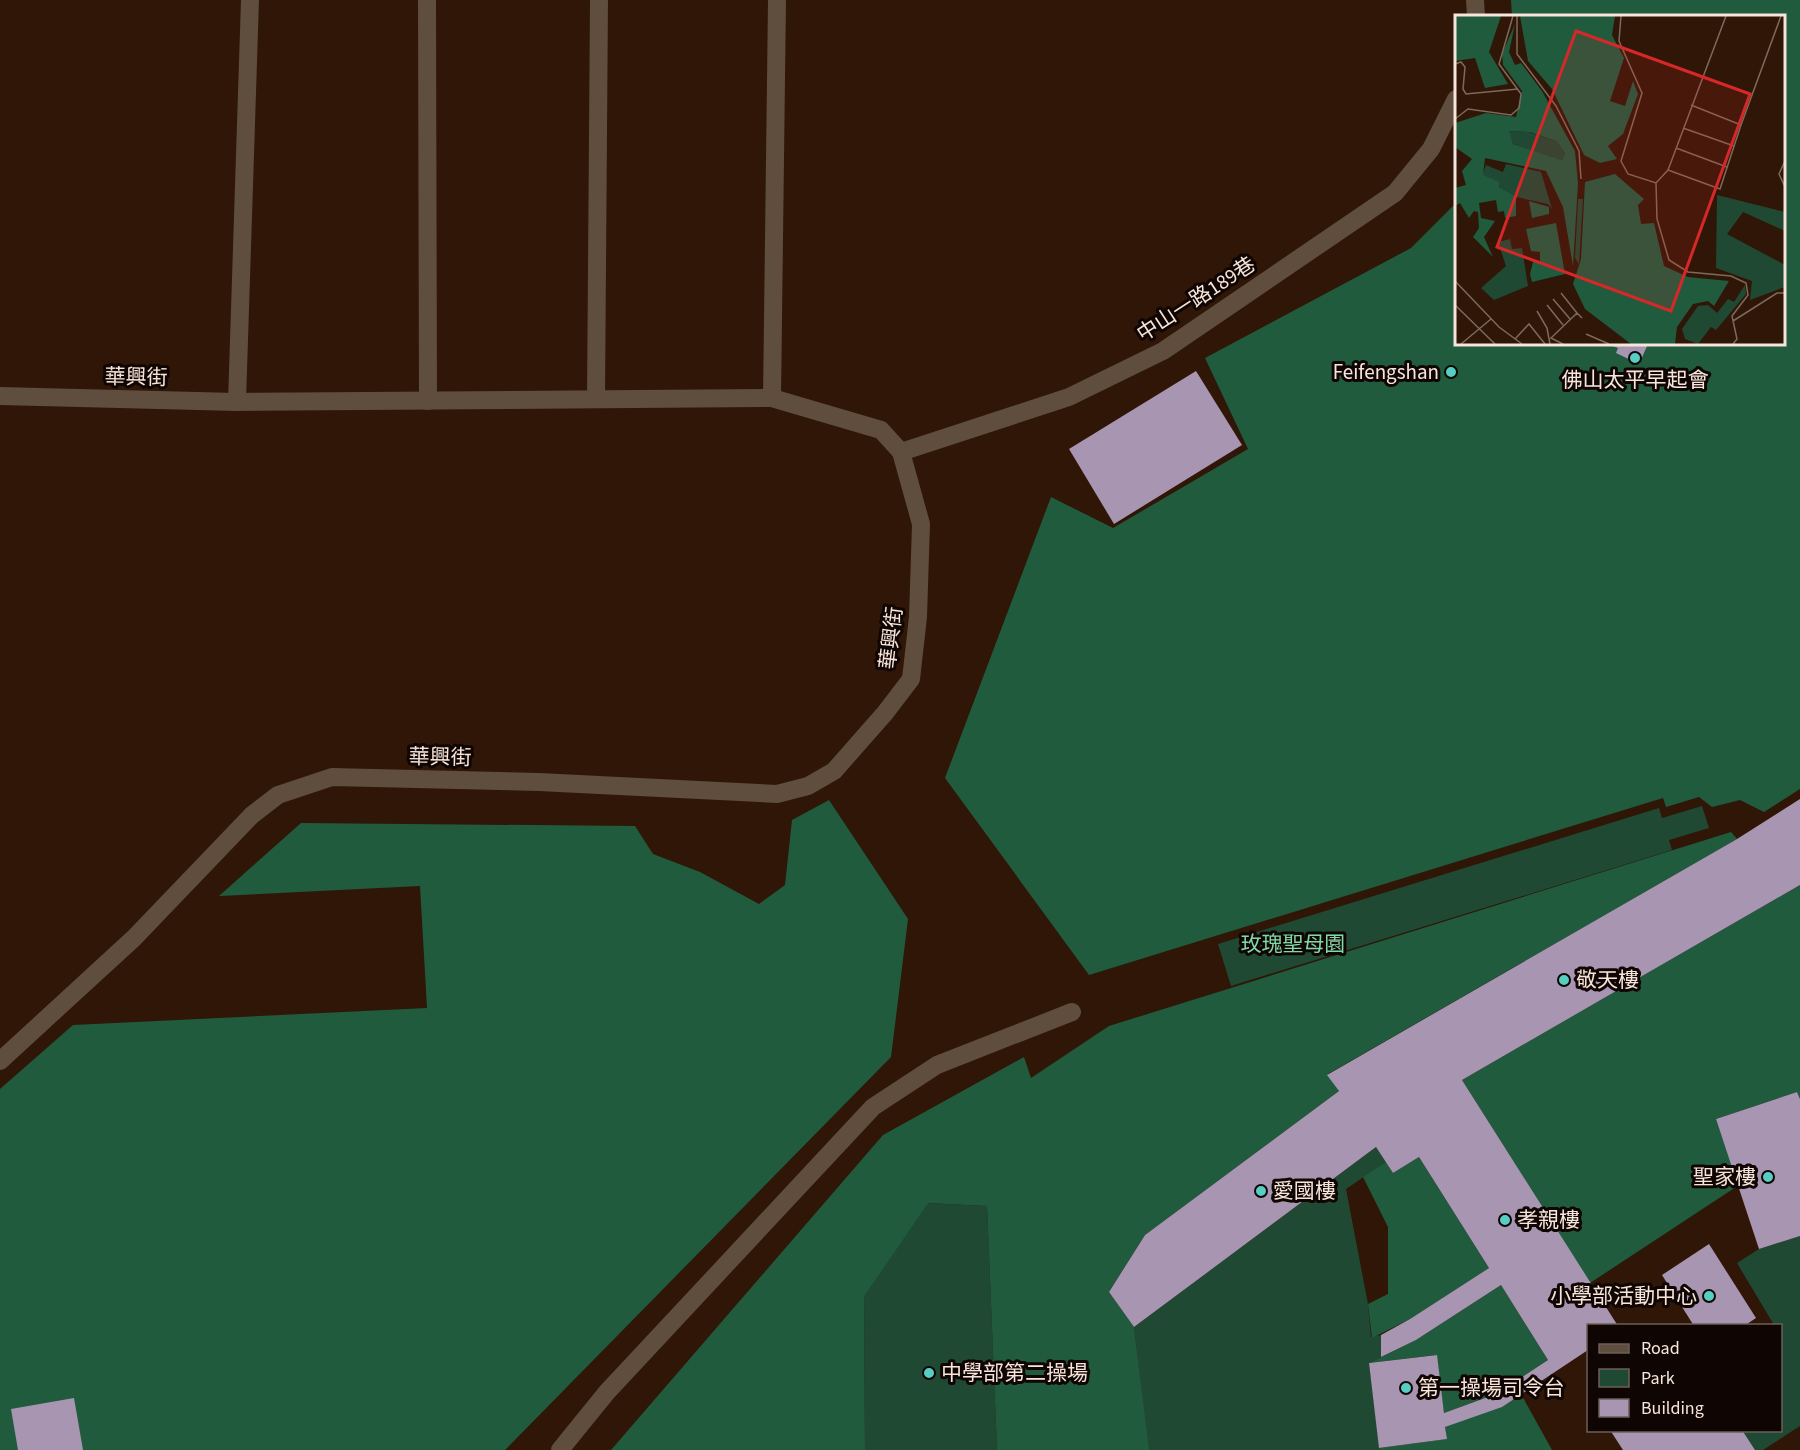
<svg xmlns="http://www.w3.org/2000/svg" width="1800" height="1450" viewBox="0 0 1800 1450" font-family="'Source Sans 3','Noto Sans TC',sans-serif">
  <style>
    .green { fill: #204933 }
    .forest { fill: #205b3e }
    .building { fill: #a795b2 }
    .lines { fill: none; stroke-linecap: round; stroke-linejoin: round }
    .service { stroke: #5f4d3d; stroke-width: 18 }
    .minor { stroke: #5f4d3d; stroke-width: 18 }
    .poi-dot { fill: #56cec3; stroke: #0f0502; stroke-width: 2 }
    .labels { text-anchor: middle; stroke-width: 6; stroke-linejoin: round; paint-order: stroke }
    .street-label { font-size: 21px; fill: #f7e5db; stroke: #0f0502 }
    .poi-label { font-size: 21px; fill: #f7e5db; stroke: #0f0502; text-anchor: start }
    .park-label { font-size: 21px; fill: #81d8a8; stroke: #0f0502 }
    .inset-road { fill: none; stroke: #7f695c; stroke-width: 1.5 }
    .view { fill: #d62828; fill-opacity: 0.15; stroke: #d62828; stroke-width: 3 }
    .inset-edge { fill: none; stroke: #f7e5db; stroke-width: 3 }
  </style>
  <rect width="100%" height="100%" fill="#2f1607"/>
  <g class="green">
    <polygon points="1702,806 1709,828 1669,840 1672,850 1231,986 1218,944 1659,808 1662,818"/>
    <polygon points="1376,1147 1386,1162 1346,1189 1368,1304 1371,1337 1381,1335 1381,1357 1369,1363 1380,1450 1148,1450 1134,1327"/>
    <polygon points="927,1203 987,1206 997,1450 865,1450 864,1297"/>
    <polygon points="1800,1236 1800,1426 1763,1450 1755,1450 1742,1431 1780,1430 1780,1326 1774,1325 1737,1263 1759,1249"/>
  </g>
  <g class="forest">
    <polygon points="1511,0 1800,0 1800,789 1764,812 1740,800 1712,807 1699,797 1666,807 1663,798 1089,975 945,778 1051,497 1113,528 1248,449 1205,358 1411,248 1456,203 1456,344 1784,344 1784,16 1512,16"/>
    <polygon points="829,800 908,919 891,1057 505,1450 0,1450 0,1089 73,1025 427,1008 420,886 219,896 301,823 635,826 653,854 700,872 759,904 785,885 792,820"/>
    <polygon points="1731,832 1737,839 1328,1074 1339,1091 1145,1235 1109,1292 1134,1327 1149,1450 997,1450 987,1206 928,1203 864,1297 865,1450 611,1450 883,1135 1024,1057 1031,1078 1109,1026"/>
    <polygon points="1800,885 1800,1099 1797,1092 1716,1119 1739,1185 1590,1283 1462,1080"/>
    <polygon points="1419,1157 1489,1268 1410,1319 1372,1338 1368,1304 1388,1294 1388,1227 1363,1177 1386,1162 1393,1173"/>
    <polygon points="1501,1285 1548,1360 1496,1394 1444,1413 1436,1355 1369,1363 1416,1340"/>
    <polygon points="1521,1394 1552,1450 1380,1450 1379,1448 1446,1439 1445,1427"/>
  </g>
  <g class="building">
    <polygon points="1607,344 1648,344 1639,364 1616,353 1618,348"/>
    <polygon points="1196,371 1242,445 1114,524 1069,449"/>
    <polygon points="1800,799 1800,885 1462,1080 1618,1326 1588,1326 1588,1350 1502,1407 1445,1427 1447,1439 1379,1448 1369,1363 1437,1355 1444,1413 1496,1394 1548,1360 1501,1285 1416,1340 1381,1357 1381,1335 1410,1319 1489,1268 1419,1157 1393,1173 1376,1147 1134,1327 1109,1292 1145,1235 1339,1091 1327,1075 1737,839"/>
    <polygon points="1797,1092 1800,1099 1800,1236 1759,1249 1716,1119"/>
    <polygon points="1709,1244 1756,1318 1744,1326 1694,1326 1662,1275"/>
    <polygon points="74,1398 83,1450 18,1450 11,1409"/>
    <polygon points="1610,1430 1742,1430 1755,1450 1623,1450"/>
  </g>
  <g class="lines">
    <g class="service">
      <polyline points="427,0 428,401"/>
      <polyline points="1475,0 1476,16"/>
      <polyline points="596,399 599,0"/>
      <polyline points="901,452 1069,397 1163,351 1395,193 1431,149 1456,99"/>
      <polyline points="560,1450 607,1392 873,1107 937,1065 1072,1012"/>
    </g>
    <g class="minor">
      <polyline points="0,396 237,402 772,398 881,430 901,452 921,524 918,617 911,679 885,713 834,771 808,786 777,794 539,782 332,777 278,795 252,815 134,938 0,1061"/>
      <polyline points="772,398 777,0"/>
      <polyline points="237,402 250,0"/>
    </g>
  </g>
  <g class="poi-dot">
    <circle cx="1635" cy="358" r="6"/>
    <circle cx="1451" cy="372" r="6"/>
    <circle cx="1564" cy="980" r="6"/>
    <circle cx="1768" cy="1177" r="6"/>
    <circle cx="1261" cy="1191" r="6"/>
    <circle cx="1505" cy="1220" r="6"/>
    <circle cx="1709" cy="1296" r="6"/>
    <circle cx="929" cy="1373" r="6"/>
    <circle cx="1406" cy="1388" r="6"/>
  </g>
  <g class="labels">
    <g class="street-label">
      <text transform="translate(1196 299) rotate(-33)" y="7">中山一路189巷</text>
      <text transform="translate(136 377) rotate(1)" y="7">華興街</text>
      <text transform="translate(891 638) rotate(-83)" y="7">華興街</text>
      <text transform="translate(440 757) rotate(1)" y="7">華興街</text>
    </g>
    <g class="poi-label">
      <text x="1439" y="379" text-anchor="end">Feifengshan</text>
      <text x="1635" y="387" text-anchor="middle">佛山太平早起會</text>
      <text x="1576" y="987">敬天樓</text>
      <text x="1756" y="1184" text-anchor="end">聖家樓</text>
      <text x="1273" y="1198">愛國樓</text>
      <text x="1517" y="1227">孝親樓</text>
      <text x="1697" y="1303" text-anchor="end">小學部活動中心</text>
      <text x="941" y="1380">中學部第二操場</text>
      <text x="1418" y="1395">第一操場司令台</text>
    </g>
    <g class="park-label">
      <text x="1293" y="951">玫瑰聖母園</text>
    </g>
  </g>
  <g transform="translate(1455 15)">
    <rect width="330" height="330" fill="#2f1607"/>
    <path d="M53,116l21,1 27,9 9,12 -3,7 -49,-16zM51,149l35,8 11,37 -4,-5 -36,-8 -30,-21 4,-10 17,7zM262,180l68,17v19l-42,-19 -16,22 58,31v22l-35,13 2,-19 -36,-13zM123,184h5l-4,65 -4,-6zM55,224l2,10 10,-1 6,38 -34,14 -13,-12 25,-22 -8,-24zM290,270l1,9 -30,36 -5,-3 -13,17 -13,-5 -3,-10 16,-23 10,-1 9,8 11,-14 6,3z" fill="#204933"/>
    <path d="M0,1h46l-12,36 19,32 -23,4 -10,-30 -20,3zM65,1h95l-3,19 12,23 -14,43 15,5 8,-25 5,13 -15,40 -15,12 9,13 -17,4 -16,-8 -32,-66 -24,-28zM60,9l-6,28 6,13 6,-2 21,28 33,60 3,32 -5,83 -10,-59 -17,-36 -61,-13 -2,17 16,7v5l17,10v19l-11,2 -1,-7 -6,1 -2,-12 -17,3 2,15 14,3 -11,16 9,20 -20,-20 6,-9 -1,-16 -4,-1 -5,7 -9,-15 -5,3v-18l11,-3 -4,-14 10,-12 -17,-12v-24l31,-10 30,4 6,-26 -19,-26 -1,-11zM54,116l21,1 26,9 9,12 -3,7 -49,-16zM160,159l29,25 -6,6 3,19 13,-1 10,43 24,11 41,4 -15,25 -6,-5 -15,3 -16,23 -2,17h-44l-46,-35 -12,-25 8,-25 4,-77zM74,186l20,6v7l-17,4zM101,208l9,51 -33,8 -2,-8 3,-12h7v-10l-9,-1 -5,-22z" fill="#205b3e" fill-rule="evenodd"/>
    <path class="inset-road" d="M62,1v38l39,52 23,45 2,28M166,1l-2,25 23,52 -21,68 7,13 28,9 12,-13 58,-154M0,49l6,-2 4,5 -2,22 3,5 52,-5M236,90l50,20 40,-109M0,104l13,-10 43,6 8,-7 2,-14 -22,-30 14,-48M228,113l51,18M221,133l51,19M330,146l-6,13 6,13M213,155l52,19 21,-64M201,168l1,36 12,41 19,12 43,4 15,7 2,12 -16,21 5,23 -4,5M0,266l44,46 23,17M106,278l16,20M98,284l17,20M0,290l40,39M92,290l16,20M82,296l10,17 3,16M278,306l44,-28h8M131,319l23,10M60,324l14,-15 16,20M6,329l30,-25M108,329l-12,-6 26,-25 5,5"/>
    <path class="view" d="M121,16l174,63 -79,217 -174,-64z"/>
    <rect width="330" height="330" class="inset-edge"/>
  </g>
  <rect x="1587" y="1324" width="195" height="108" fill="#0f0502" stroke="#6c5f59" stroke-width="1.5"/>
  <rect x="1599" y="1344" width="30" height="9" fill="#5f4d3d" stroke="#6c5f59" stroke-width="1.5"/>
  <text x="1641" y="1354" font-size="18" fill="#f7e5db">Road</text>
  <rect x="1599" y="1369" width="30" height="18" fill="#204933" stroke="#6c5f59" stroke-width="1.5"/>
  <text x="1641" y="1384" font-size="18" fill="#f7e5db">Park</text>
  <rect x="1599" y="1399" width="30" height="18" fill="#a795b2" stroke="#6c5f59" stroke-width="1.5"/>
  <text x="1641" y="1414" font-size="18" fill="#f7e5db">Building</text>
</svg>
